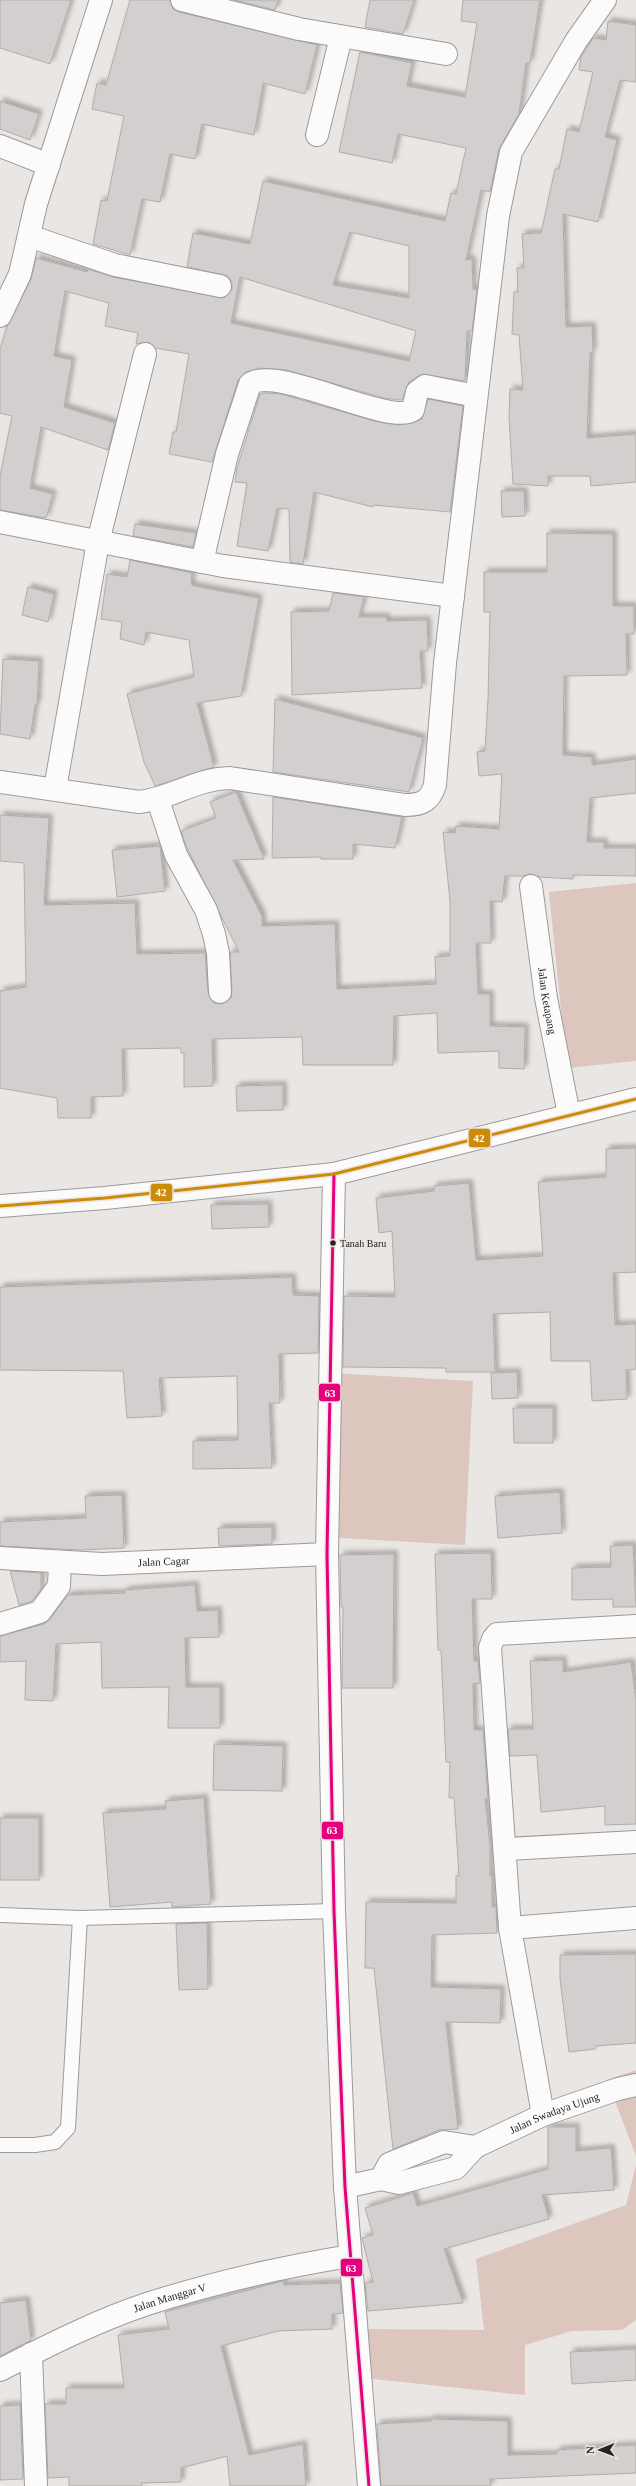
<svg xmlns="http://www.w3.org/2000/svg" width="636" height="2486" viewBox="0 0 636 2486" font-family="Georgia,serif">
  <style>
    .green { fill: #dcc6bd }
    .building { fill: #d2cfce; stroke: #b0adab; fill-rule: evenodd; filter: url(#shadow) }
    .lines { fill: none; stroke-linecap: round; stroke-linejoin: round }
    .lane-casing { stroke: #9d9a99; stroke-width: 16 }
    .street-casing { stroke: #9d9a99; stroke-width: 24 }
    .secondary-casing { stroke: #9d9a99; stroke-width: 24 }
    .lane { stroke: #fcfbfb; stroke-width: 14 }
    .street { stroke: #fcfbfb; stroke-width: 22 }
    .secondary { stroke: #fcfbfb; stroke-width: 22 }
    .bus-1-casing { stroke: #ece5e2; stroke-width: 6 }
    .bus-2-casing { stroke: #ece5e2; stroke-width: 6 }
    .bus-1 { stroke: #e5007d; stroke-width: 3 }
    .bus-2 { stroke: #cd8c07; stroke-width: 3 }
    .bus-dot { fill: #262322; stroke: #ece5e2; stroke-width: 1.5 }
    .labels { text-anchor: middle; stroke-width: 3; stroke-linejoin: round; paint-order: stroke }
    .bus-label { font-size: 10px; fill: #262322; stroke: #ece5e2; text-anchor: start }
    .street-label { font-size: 11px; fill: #262322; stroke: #ece5e2 }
    .line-badge { stroke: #ece5e2; stroke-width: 1.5 }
    .badge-label { font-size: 11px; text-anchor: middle; font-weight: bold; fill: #fff }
  </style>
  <defs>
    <filter id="shadow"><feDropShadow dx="3.5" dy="-3.5" stdDeviation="2" flood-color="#0004"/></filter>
  </defs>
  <rect width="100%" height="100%" fill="#eae6e4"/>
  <g class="green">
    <polygon points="636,883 636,1061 567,1068 549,892"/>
    <polygon points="331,1373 473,1381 465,1545 323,1537"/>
    <polygon points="636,2070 636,2156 607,2080"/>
    <polygon points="636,2165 636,2320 622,2330 572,2331 525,2345 525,2395 364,2378 363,2329 484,2330 476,2259 626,2205"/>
  </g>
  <g class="building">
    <polygon points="0,0 71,0 50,64 0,48"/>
    <polygon points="130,0 170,0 173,9 179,12 317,45 305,94 263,83 254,135 202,124 195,159 170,154 160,202 142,199 130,255 93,244 101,200 107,201 124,116 92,109 97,83 106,85"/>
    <polygon points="234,0 278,0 275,10"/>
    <polygon points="370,0 414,0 403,34 365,27"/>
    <path d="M463,0h77l-10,63h-4l-7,51 -20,35 -9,43 -9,-2 -15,70 6,-1 1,30 4,1 -5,41h-5l-2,50 -43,-7 -13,8 -7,18h-2l-16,-2 -98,-28 -26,-2 -14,4 -8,8 -26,82 -43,-8 4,-22h3l13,-78 -34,-6 -7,-6 -12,2 2,-11 -33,-7 4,-23 -44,-12 -11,65 18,4 -8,47 51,16 -7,27 -67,-23 -11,61 23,6 -7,24 -46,-8v-34l12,-60 -12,-3v-64l7,-23 24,-47 5,-21 51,14 1,-3 25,8 111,21 8,-9v-7l-4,-6 -41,-9 6,-34 57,11 13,-63 182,40 6,-28 5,1 10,-46 -68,-14 -6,29 -53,-11 21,-100 52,11 -5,23 58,11 12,-74 -16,-2zM350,232l59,14v52l-76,-13zM240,277l176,54 -7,30 -178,-38z"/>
    <polygon points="608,21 636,25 636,82 620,80 605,137 617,140 598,222 563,214 566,327 592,326 593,352 590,353 587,438 636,434 636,482 591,486 590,476 548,476 548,486 513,484 509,417 510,389 523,390 519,335 512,334 514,292 518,292 517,268 524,268 522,234 541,233 555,169 559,169 567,129 579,132 593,72 579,70 581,57 593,38 606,40"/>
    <polygon points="0,101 39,114 30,140 0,129"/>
    <polygon points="265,393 281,394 378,422 399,425 422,419 428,399 463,406 450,512 374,505 373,507 314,492 303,564 290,562 289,509 277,508 268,551 237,546 247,483 235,482 237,468 260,394"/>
    <polygon points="501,491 524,491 525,516 502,517"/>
    <polygon points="135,524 196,533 193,547 133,536"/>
    <polygon points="547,533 613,534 613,606 634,606 634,634 626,634 627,675 564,676 563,755 592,757 592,765 636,759 636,793 590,798 587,842 604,842 604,848 636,848 636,876 573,875 573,879 540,877 530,874 523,876 505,876 502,902 490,901 491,943 476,943 478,994 490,994 490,1026 525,1027 524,1069 499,1068 499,1051 438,1053 437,1013 394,1016 393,1065 303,1065 302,1037 212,1039 213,1086 184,1087 184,1053 181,1053 181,1048 122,1049 123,1096 91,1097 91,1118 58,1118 57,1098 0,1088 0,991 26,987 24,863 0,861 0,815 49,818 44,905 135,903 137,954 205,953 208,993 214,1003 221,1004 231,998 232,992 230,952 239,952 187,848 181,831 216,818 210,802 236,792 264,859 233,860 262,916 262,926 335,924 337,989 436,984 435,957 450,956 450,901 443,832 455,833 456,826 499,829 502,774 479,776 477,752 485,751 488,699 490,612 484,612 484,572 547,572"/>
    <polygon points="130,560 192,573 191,584 194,586 259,598 241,696 197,703 214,767 155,786 144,762 127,694 194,677 189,640 146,632 144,645 120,639 122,622 101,619 107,574 127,577"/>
    <polygon points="28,587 54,594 48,622 22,615"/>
    <polygon points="333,593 364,597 359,617 386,617 387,621 427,620 428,651 420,651 422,688 292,695 291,612 329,611"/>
    <polygon points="3,659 39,661 37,705 35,705 30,739 0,734"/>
    <polygon points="275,699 423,738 409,792 273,772"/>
    <polygon points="273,797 402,817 395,848 353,844 353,859 321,859 321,857 272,858"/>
    <polygon points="160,846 165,891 117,897 112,850"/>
    <polygon points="283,1085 283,1110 237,1111 236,1086"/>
    <polygon points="636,1148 636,1272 613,1273 615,1325 636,1324 636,1369 626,1370 627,1399 592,1401 590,1361 551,1361 550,1312 493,1314 495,1372 446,1372 446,1368 343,1367 344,1296 395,1297 392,1231 379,1233 376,1198 434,1191 434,1186 469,1183 476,1260 543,1256 538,1182 606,1177 606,1149"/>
    <polygon points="268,1204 269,1227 212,1229 211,1205"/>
    <polygon points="292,1277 293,1295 319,1296 318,1353 279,1354 280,1403 269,1403 272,1468 193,1469 193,1441 238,1440 237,1376 159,1378 162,1416 127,1418 123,1371 0,1370 0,1287"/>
    <polygon points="517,1372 518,1398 492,1399 491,1373"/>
    <polygon points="513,1408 553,1408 553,1443 514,1443"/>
    <polygon points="560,1492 562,1533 498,1538 495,1496"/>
    <polygon points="122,1495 124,1548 80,1550 0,1546 0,1522 86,1518 85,1496"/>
    <polygon points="272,1527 272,1544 219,1546 218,1528"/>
    <polygon points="633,1545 636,1607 613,1607 613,1599 572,1600 572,1568 611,1567 610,1546"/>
    <polygon points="491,1553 492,1599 472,1599 474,1661 478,1661 480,1683 473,1684 474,1730 483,1730 488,1799 485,1799 490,1845 490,1876 492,1876 492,1907 496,1907 497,1933 432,1935 431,1987 501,1989 500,2023 446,2022 458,2129 439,2130 393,2149 374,1968 365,1968 366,1902 456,1903 456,1876 459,1876 454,1798 449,1798 450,1762 446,1762 441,1650 438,1650 435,1554"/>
    <polygon points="394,1554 393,1688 342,1688 343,1607 341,1607 340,1555"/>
    <polygon points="10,1571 41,1573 41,1589 32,1601 19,1605"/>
    <polygon points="195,1585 197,1611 218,1610 219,1637 185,1638 186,1687 220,1687 220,1728 168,1728 169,1687 102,1688 101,1642 56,1644 53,1701 25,1700 26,1661 0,1662 0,1636 44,1624 50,1619 68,1595 125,1593 125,1590"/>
    <polygon points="563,1660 563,1672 631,1662 636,1700 636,1824 605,1825 605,1806 541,1812 537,1755 510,1756 508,1729 533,1729 530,1661"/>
    <polygon points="214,1744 283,1746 282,1791 213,1790"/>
    <polygon points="204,1798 211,1904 172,1907 172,1902 110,1907 103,1813 166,1809 165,1801"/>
    <rect x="0" y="1818" width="39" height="62"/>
    <polygon points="207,1923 208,1989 179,1990 176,1924"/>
    <polygon points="636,1954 636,2043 595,2046 595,2049 569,2052 560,1979 560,1955"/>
    <polygon points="548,2127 576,2127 576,2151 611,2148 614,2190 542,2195 549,2219 444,2249 463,2303 368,2311 365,2283 373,2282 362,2238 373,2235 365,2208 413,2193 417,2206 548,2169"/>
    <polygon points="283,2281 284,2285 340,2283 343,2313 332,2314 332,2329 278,2331 221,2346 249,2455 303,2444 306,2486 230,2486 227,2456 181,2468 181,2482 141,2483 142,2486 69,2486 69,2477 48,2478 45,2404 66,2404 66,2388 124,2388 118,2335 169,2329 165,2312"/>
    <polygon points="26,2300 31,2340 0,2356 0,2303"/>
    <polygon points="636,2349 636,2380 572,2384 570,2352"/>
    <polygon points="20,2405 23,2479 0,2480 0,2406"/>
    <polygon points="431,2419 508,2421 508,2455 557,2454 557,2450 636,2445 636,2473 490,2479 491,2486 381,2486 377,2424 431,2421"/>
  </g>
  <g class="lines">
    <g class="lane-casing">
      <g id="lane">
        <polyline points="0,1915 80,1918 334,1911"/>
        <polyline points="0,2145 35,2145 55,2142 68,2128 80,1918"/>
      </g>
    </g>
    <g class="street-casing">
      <g id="street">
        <polyline points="182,0 299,29 446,54"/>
        <polyline points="317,135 341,37"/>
        <polyline points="0,146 49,165"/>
        <polyline points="29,236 115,265 220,286"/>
        <polyline points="0,316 20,274 36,204 101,0"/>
        <polyline points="0,522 223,566 453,596"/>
        <path d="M202,562l25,-108 23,-70c26,-20 140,43 163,26l4,-18 8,-6 51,10"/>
        <path d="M0,782l139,20c35,-4 55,-23 91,-24l175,27c17,0 25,-4 30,-20l10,-122 53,-447 13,-64 65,-111 29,-41"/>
        <polyline points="55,789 98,542 145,354"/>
        <polyline points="158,800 176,855 206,910 214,934 218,953 220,992"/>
        <path id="s1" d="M531,886l15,112 23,117"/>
        <path id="s2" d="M0,1558l102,6 225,-10"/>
        <polyline points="0,1624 40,1612 59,1586 60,1562"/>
        <polyline points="506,1849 636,1842"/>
        <polyline points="510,1928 636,1918"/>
        <polyline points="543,2115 510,1928 490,1648 493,1639 497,1634 636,1626"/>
        <polyline points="381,2179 389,2164 444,2142 475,2147"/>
        <path id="s3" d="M345,2187l36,-8 18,4 57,-15 19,-21 68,-32 75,-26 18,-4"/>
        <polyline points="31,2354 36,2486"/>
        <path id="s4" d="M0,2370c47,-24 96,-49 147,-66 65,-21 135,-37 203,-48"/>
      </g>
    </g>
    <g class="secondary-casing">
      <g id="secondary">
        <polyline points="334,1174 327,1554 334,1911 345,2187 369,2486"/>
        <polyline points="0,1206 105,1198 334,1174 636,1099"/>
      </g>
    </g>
    <use href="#lane" class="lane"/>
    <use href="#street" class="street"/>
    <use href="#secondary" class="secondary"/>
    <g class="bus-1-casing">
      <polyline id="bus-1" points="334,1174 327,1554 334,1911 345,2187 369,2486"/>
    </g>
    <g class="bus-2-casing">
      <polyline id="bus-2" points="0,1206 105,1198 334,1174 636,1099"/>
    </g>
    <use href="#bus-1" class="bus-1"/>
    <use href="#bus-2" class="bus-2"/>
  </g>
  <circle class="bus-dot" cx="333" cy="1243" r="3.5"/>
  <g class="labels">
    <g class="bus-label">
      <text x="340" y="1247">Tanah Baru</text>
    </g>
    <g class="street-label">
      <text dy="4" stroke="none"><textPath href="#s1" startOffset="116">Jalan Ketapang</textPath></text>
      <text dy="4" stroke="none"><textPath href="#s2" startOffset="164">Jalan Cagar</textPath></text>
      <text dy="4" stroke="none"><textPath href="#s3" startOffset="229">Jalan Swadaya Ujung</textPath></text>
      <text dy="4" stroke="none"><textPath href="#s4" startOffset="185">Jalan Manggar V</textPath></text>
    </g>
  </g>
  <g class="line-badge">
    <rect x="468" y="1128" width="23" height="20" rx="4" fill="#cd8c07"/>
    <rect x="150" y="1183" width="23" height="19" rx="4" fill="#cd8c07"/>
    <rect x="318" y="1383" width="23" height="19" rx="4" fill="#e5007d"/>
    <rect x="321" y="1821" width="23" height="19" rx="4" fill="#e5007d"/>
    <rect x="340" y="2258" width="23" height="19" rx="4" fill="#e5007d"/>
  </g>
  <g class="badge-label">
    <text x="479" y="1142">42</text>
    <text x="161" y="1196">42</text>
    <text x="330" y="1397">63</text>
    <text x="332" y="1834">63</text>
    <text x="351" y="2272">63</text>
  </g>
  <g transform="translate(600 2450) rotate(269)" stroke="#ece5e2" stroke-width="3" paint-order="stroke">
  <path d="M0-3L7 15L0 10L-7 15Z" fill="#262322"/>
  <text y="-6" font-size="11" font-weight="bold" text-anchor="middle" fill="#262322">N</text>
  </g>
</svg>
